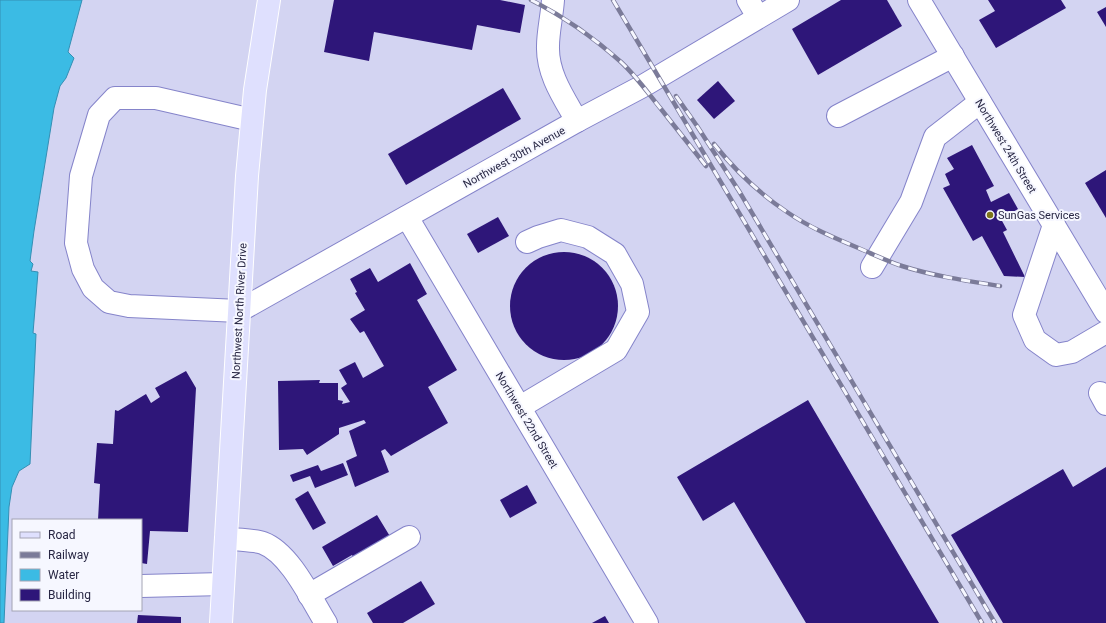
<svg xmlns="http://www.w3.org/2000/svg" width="1106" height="623" viewBox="0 0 1106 623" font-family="Roboto,sans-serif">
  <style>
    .water { fill: #3bbbe4; stroke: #358fb4 }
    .building { fill: #2e1679 }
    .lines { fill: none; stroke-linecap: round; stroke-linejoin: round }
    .minor-casing { stroke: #8584ca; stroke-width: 24 }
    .major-casing { stroke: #fff; stroke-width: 24 }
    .minor { stroke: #fff; stroke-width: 22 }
    .major { stroke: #dfe0fe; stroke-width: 22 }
    .rail-casing { stroke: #7b7b99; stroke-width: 4.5 }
    .rail { stroke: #f6f7ff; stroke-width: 3; stroke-dasharray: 9; stroke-linecap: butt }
    .poi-dot { fill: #7d7519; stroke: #f6f7ff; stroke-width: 1.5 }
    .labels { text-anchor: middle; stroke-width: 4; stroke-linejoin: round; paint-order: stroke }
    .street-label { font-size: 11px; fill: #282744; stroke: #f6f7ff }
    .poi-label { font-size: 11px; fill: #282744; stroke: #f6f7ff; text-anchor: start }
  </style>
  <rect width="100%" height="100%" fill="#d3d4f2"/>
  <polygon class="water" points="0,0 82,0 68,52 74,58 66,78 60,86 54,108 34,231 30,261 33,264 31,271 38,272 33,333 36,334 30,464 19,471 12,487 9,507 4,623 0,623"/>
  <g class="building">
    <polygon points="334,0 500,0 525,5 520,33 477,25 472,50 374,32 369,61 324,52"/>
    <polygon points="841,0 887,0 902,26 818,75 792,29"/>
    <polygon points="988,0 1061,0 1066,8 996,48 979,20 995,11"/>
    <polygon points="1106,7 1106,27 1097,12"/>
    <polygon points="718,81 735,101 714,119 697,100"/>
    <polygon points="503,88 521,119 406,185 388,154"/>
    <polygon points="972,145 994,186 986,190 991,202 1009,193 1018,209 1001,219 1007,230 1003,232 1025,277 1004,276 982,236 973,241 943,188 950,185 945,174 954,169 947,158"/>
    <polygon points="1106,170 1106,218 1085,183"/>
    <polygon points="498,217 509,236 478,253 467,234"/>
    <circle cx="564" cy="306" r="54"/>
    <polygon points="410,263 427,294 417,300 457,370 428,387 448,423 391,456 385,449 381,451 389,472 355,487 346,461 357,456 349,431 366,423 364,420 339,428 339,434 307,455 303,449 279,450 278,381 320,380 319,383 338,383 338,400 343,401 342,404 350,402 341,388 347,384 339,370 355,362 363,378 384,366 364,331 360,333 350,319 365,310 355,293 357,292 350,279 370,268 378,282"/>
    <polygon points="186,371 196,388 188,532 150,531 147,564 141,563 141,520 98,520 100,484 94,483 97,443 113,444 115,410 118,411 146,394 151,403 160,397 155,388"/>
    <polygon points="808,400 939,623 806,623 734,502 703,521 677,477"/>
    <polygon points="343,463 348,475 315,488 310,476 293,482 290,475 318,465 321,471"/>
    <polygon points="1106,467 1106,623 1003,623 951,535 1063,469 1073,487"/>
    <polygon points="527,485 537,503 510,518 500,500"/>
    <polygon points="308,491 326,523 313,530 295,499"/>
    <polygon points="377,515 391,538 355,560 352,555 333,566 322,547"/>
    <polygon points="421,581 435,604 403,623 373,623 367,613"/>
    <polygon points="138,615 181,617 181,623 137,623"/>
    <polygon points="605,616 609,623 592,623"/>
  </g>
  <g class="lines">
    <g class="minor-casing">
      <g id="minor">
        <path d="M553,0c-1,15 -5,32 -5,46 -1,28 16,52 29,75"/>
        <polyline points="748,0 758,17"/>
        <polyline points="919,0 1106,312"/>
        <polyline points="838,116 953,56"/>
        <polyline points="252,120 156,98 115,98 99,115 81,176 76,243 83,269 93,288 109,302 129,306 239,311 577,121 643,86 788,0"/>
        <polyline points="407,217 647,623"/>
        <polyline points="1054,225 1024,315 1035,340 1056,355 1072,352 1106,332"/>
        <polyline points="872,267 911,202 935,137 980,102"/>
        <polyline points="1100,393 1106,404"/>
        <polyline points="520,407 616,350 638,312 632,284 615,254 588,237 561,230 538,237 527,242"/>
        <path d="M226,538c10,2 29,2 37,5 27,10 48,56 63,80"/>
        <polyline points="141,586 223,584"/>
        <polyline points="309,595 409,537"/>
      </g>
    </g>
    <g class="major-casing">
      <polyline id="major" points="221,623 247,176 255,90 269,0"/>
    </g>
    <use href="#minor" class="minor"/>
    <use href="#major" class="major"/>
    <g class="rail-casing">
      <g id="rail">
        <path d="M531,0c32,16 63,38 90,62 15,14 27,31 40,47 15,19 30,38 45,57"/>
        <polyline points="613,0 982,623"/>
        <polyline points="676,96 697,126 739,191 995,623"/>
        <path d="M714,144c20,25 46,50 73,68 23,16 50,27 76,38 12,5 26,12 39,16 31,10 66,15 98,20"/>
      </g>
    </g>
    <use href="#rail" class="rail"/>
  </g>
  <circle class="poi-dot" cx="990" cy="215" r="4"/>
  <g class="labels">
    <g class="street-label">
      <text transform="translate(1006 146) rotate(59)" y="4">Northwest 24th Street</text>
      <text transform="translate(514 157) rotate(-29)" y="4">Northwest 30th Avenue</text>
      <text transform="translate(239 311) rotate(-87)" y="4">Northwest North River Drive</text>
      <text transform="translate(527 420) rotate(59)" y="4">Northwest 22nd Street</text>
    </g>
    <g class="poi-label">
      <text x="998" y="219">SunGas Services</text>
    </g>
  </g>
  <rect x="12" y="519" width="130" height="92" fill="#f6f7ff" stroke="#a4a4b4"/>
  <rect x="20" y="532" width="20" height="6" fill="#dfe0fe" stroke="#a4a4b4"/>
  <text x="48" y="539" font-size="12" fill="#282744">Road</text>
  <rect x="20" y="552" width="20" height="6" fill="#7b7b99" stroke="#a4a4b4"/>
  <text x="48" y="559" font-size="12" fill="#282744">Railway</text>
  <rect x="20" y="569" width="20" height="12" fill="#3bbbe4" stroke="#a4a4b4"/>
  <text x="48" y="579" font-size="12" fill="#282744">Water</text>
  <rect x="20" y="589" width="20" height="12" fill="#2e1679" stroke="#a4a4b4"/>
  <text x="48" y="599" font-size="12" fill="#282744">Building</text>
</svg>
